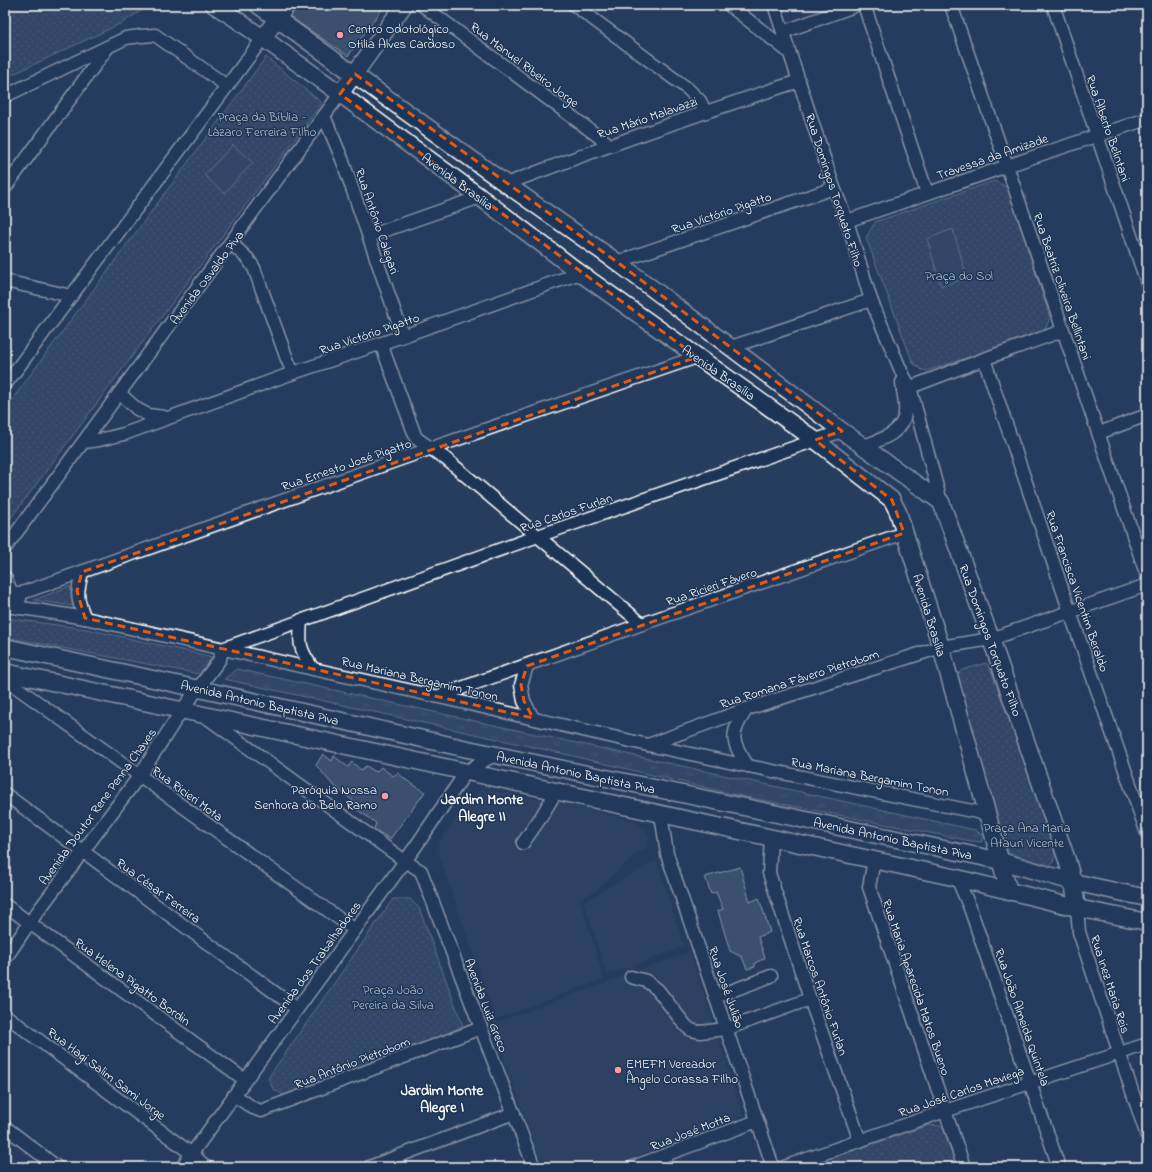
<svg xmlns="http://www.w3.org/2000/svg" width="1152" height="1172" viewBox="0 0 1152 1172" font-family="'Indie Flower',sans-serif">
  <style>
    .built { fill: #344a68 }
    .grass { fill: url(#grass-tufts); stroke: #a0aab8 }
    .park { fill: url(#park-dots); stroke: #a0aab8 }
    .pitch { fill: #425672; stroke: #a0aab8 }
    .building { fill: #556781; stroke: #fff }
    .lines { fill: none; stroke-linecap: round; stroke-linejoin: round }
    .minor-casing { stroke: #fff; stroke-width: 15 }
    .major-casing { stroke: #fff; stroke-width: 19 }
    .minor { stroke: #1d3557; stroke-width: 12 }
    .major { stroke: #1d3557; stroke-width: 16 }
    .marked { fill: none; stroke: #e8590c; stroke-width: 3; stroke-dasharray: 8 5; stroke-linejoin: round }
    .poi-dot { fill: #ff9aa2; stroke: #1d3557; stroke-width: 1.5 }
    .labels { text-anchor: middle; stroke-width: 3; stroke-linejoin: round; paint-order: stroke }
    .poi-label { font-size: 13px; fill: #fff; stroke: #1d3557; text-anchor: start }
    .street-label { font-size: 13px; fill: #fff; stroke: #1d3557 }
    .park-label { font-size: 13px; fill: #bdc4ce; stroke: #1d3557 }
    .quarter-label { font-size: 15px; font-weight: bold; fill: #fff; stroke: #1d3557 }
  </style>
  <defs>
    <pattern id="grass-tufts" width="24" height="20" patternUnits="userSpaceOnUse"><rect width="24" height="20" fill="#425672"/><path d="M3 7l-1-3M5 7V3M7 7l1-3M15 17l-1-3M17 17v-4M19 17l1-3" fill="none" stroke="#5e6f87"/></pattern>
    <pattern id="park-dots" width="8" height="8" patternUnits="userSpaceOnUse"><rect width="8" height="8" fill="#425672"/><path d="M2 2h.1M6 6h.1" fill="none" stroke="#5e6f87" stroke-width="1.8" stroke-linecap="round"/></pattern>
  </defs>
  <rect width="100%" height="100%" fill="#263d5e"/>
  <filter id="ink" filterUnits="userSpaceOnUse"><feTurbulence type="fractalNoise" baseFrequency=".025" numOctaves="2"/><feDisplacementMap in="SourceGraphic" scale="8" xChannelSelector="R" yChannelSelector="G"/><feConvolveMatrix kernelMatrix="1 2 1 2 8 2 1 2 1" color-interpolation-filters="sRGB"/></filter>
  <g filter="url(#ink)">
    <g class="built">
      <polygon points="484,789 575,806 635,822 646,830 650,838 647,847 637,853 597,890 580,899 604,979 496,1019 437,850 438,845 443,837 463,808 476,793"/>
      <polygon points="656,860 684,947 607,975 584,902"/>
      <polygon points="690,952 743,1116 610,1167 543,1167 492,1024"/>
    </g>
    <polygon class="grass" points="237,669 975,830 982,835 982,842 971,841 736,795 556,752 224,679"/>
    <g class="park">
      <polygon points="5,5 146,5 145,8 122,23 5,78"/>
      <polygon points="266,57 322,103 5,526 5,409"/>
      <polygon points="994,181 1009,188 1050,318 1044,332 927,371 922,370 913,363 866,238 875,222"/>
      <polygon points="70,586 73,606 34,600"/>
      <polygon points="5,618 87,629 213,657 199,674 5,637"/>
      <path d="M986,663l4,5 62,167c3,12 7,26 -6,34l-37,-13 -6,-19 -45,-158v-5l4,-4z"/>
      <polygon points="393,899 410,899 419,908 463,1026 431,1041 285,1096 273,1089 268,1078"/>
      <polygon points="929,1125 940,1126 945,1130 960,1167 804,1167"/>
    </g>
    <g class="pitch">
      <polygon points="233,145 253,163 224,193 204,175"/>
      <polygon points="953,229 967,278 941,286 927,239"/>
    </g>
    <g class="building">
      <polygon points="296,5 385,5 348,56 290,17 295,10"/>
      <polygon points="323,754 332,761 334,756 348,767 352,762 361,770 366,766 376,772 381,767 393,776 398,773 406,780 425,792 390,839 374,829 376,823 352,806 352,800 331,783 316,765"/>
      <polygon points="740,867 750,902 759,898 770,932 758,937 765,958 755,963 755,967 747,969 742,957 730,951 718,911 723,909 716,892 711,894 705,877"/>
    </g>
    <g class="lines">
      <g class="minor-casing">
        <g id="minor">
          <polyline points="422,5 610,145"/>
          <polyline points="574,5 688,89 700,101 705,111"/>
          <polyline points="729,5 789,52"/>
          <polyline points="774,5 834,188 847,221 871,300 902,373 910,387 941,502"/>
          <polyline points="864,5 927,193"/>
          <polyline points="951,5 1007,166 1147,576"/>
          <polyline points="1053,5 1147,283"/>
          <polyline points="783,32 857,5"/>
          <polyline points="5,96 126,38 141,36 155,35 227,86"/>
          <polyline points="324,116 342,159 403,336"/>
          <path d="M506,184c97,-37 195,-71 293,-103"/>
          <polyline points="5,188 108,47"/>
          <polyline points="847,221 1042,154 1147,119"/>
          <polyline points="369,236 480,197"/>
          <polyline points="231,243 248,259 254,268 287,359 293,373"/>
          <polyline points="617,262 834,188"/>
          <polyline points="5,281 71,296"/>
          <polyline points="381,344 416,438 446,459 642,624"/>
          <polyline points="731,347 871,300"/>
          <polyline points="984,359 1070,612 1147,833"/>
          <polyline points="5,385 263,38"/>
          <polyline points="903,390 984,359 1062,331"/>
          <polyline points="119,393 137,409 148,415 164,417"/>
          <polyline points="1099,433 1147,415"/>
          <polyline points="84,442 99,440 124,434 293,373 403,336 580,273"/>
          <path d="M864,446c16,-6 39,-13 41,-33 1,-10 -2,-21 -3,-31"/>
          <polyline points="5,548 340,94"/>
          <path d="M82,572c-5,21 -6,26 3,46"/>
          <polyline points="5,577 10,589 20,599"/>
          <polyline points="5,599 432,448 697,357"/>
          <polyline points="5,606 36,610 85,618 439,697 648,745 748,766 987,814"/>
          <path d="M301,620c-2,25 -2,28 12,49"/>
          <polyline points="527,666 521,685 524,701 533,718"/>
          <polyline points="5,679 355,930"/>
          <polyline points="439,696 642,624 904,533"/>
          <path d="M747,709c-18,26 -16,32 1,57"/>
          <polyline points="206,717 405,861 421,871 534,1167"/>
          <polyline points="648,745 747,709 941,647 991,639 1147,585"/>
          <polyline points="5,794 297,1009"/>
          <polyline points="661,814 667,854 773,1167"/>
          <polyline points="771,838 769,873 810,999 860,1141"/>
          <polyline points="523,843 541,817 556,792"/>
          <polyline points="874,860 869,887 964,1167"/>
          <polyline points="957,878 970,908 1059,1167"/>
          <polyline points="5,905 245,1080"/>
          <polyline points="1077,908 1079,932 1147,1136"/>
          <polyline points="5,959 30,922 140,775 182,710 220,659 222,649 538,536 842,431"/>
          <polyline points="631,977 646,981 657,989 686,1026 691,1030 700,1032 726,1029 810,999"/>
          <polyline points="715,997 771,976"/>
          <polyline points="5,1015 192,1154 206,1167"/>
          <polyline points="234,1095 253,1108 261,1111 481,1028"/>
          <polyline points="5,1127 57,1167"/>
          <polyline points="182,1167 416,846 466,772 480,763 495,755"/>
          <polyline points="369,1167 514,1113"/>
          <polyline points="633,1167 757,1121"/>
          <polyline points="784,1167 945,1111 1147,1044"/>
        </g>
      </g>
      <g class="major-casing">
        <g id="major">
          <polyline points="214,5 233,17 331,87 480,197 580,273 815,440 892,500 898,512 941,647 1009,892"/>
          <polyline points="258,5 506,184 617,262 842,431 941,502 991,639 1067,860 1073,882 1077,908"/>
          <polyline points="263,38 287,5"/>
          <polyline points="340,94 404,5"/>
          <polyline points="5,647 199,689 463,748 1001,861 1073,882 1147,898"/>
          <polyline points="5,672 957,878 1077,908 1147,922"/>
        </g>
      </g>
      <use href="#minor" class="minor"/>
      <use href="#major" class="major"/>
    </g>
  </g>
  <path d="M0 0H1152V1172H0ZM355,74l262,188 225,169 -27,9 77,60 12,33 -377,133 -6,19 3,16 9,17 -448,-100 -8,-27 5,-19 615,-215 -357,-263z" fill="#263d5e" fill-opacity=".55" fill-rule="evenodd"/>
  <path class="marked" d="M355,74l262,188 225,169 -27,9 77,60 12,33 -377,133 -6,19 3,16 9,17 -448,-100 -8,-27 5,-19 615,-215 -357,-263z"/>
  <g class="poi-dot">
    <circle cx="340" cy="35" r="4"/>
    <circle cx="385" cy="796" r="4"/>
    <circle cx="618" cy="1070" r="4"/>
  </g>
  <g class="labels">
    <g class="poi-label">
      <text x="348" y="33">Centro Odotológico<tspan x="348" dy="15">Otilia Alves Cardoso</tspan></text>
      <text x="377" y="794" text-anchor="end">Paróquia Nossa<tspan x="377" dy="15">Senhora do Belo Ramo</tspan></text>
      <text x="626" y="1068">EMEFM Vereador<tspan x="626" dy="15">Ângelo Corassa Filho</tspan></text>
    </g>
    <g class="street-label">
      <text transform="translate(525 64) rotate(37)" y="5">Rua Manuel Ribeiro Jorge</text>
      <text transform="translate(647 117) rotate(-19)" y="5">Rua Mário Malavazzi</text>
      <text transform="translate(1109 128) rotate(71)" y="5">Rua Alberto Belintani</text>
      <text transform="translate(992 156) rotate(-19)" y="5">Travessa da Amizade</text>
      <text transform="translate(458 181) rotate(37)" y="5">Avenida Brasília</text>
      <text transform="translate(835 190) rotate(72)" y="5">Rua Domingos Torquato Filho</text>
      <text transform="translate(721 212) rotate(-19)" y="5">Rua Victório Pigatto</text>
      <text transform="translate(378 221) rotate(71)" y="5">Rua Antônio Calegari</text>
      <text transform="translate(206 277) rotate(-53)" y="5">Avenida Osvaldo Piva</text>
      <text transform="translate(1063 286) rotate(71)" y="5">Rua Beatriz Oliveira Bellintani</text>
      <text transform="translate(369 333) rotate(-19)" y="5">Rua Victório Pigatto</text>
      <text transform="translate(719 372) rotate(35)" y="5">Avenida Brasília</text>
      <text transform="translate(346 464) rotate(-19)" y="5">Rua Ernesto José Pigatto</text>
      <text transform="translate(566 512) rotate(-19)" y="5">Rua Carlos Furlan</text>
      <text transform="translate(711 586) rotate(-19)" y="5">Rua Ricieri Fávero</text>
      <text transform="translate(1078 591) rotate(71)" y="5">Rua Francisca Vicentim Beraldo</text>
      <text transform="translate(930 615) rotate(73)" y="5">Avenida Brasília</text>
      <text transform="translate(991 640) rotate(70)" y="5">Rua Domingos Torquato Filho</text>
      <text transform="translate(420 678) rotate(13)" y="5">Rua Mariana Bergamim Tonon</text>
      <text transform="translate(799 678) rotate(-18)" y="5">Rua Romana Fávero Pietrobom</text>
      <text transform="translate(260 702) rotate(13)" y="5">Avenida Antonio Baptista Piva</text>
      <text transform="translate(576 772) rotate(12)" y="5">Avenida Antonio Baptista Piva</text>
      <text transform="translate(870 776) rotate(11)" y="5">Rua Mariana Bergamim Tonon</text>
      <text transform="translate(188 793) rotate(36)" y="5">Rua Ricieri Mota</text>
      <text transform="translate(97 806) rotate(-54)" y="5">Avenida Doutor Rene Penna Chaves</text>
      <text transform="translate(893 838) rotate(12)" y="5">Avenida Antonio Baptista Piva</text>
      <text transform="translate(159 890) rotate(36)" y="5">Rua César Ferreira</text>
      <text transform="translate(314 962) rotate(-54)" y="5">Avenida dos Trabalhadores</text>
      <text transform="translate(133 981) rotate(36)" y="5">Rua Helena Pigatto Bordin</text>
      <text transform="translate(1111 984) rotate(72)" y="5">Rua Inez Maria Reis</text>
      <text transform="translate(821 986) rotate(71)" y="5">Rua Marcos Antônio Furlan</text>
      <text transform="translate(727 987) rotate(71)" y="5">Rua José Julião</text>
      <text transform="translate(917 987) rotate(71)" y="5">Rua Maria Aparecida Matos Bueno</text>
      <text transform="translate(487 1005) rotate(69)" y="5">Avenida Luiz Greco</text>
      <text transform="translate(1023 1017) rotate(71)" y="5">Rua João Almeida Quintela</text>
      <text transform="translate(352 1062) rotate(-21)" y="5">Rua Antônio Pietrobom</text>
      <text transform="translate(107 1073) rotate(37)" y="5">Rua Hagi Salim Sami Jorge</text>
      <text transform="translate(961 1091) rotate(-19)" y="5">Rua José Carlos Maviega</text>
      <text transform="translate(690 1131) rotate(-21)" y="5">Rua José Motta</text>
    </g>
    <g class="park-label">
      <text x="262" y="121">Praça da Bíblia -<tspan x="262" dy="15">Lázaro Ferreira Filho</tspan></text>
      <text x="959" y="280">Praça do Sol</text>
      <text x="1027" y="832">Praça Ana Maria<tspan x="1027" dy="15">Atauri Vicente</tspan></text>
      <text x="393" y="994">Praça João<tspan x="393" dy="15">Pereira da Silva</tspan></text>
    </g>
    <g class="quarter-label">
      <text x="482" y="804">Jardim Monte<tspan x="482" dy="17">Alegre II</tspan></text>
      <text x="442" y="1095">Jardim Monte<tspan x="442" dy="17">Alegre I</tspan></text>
    </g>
  </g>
  <rect width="1152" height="1172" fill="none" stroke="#1d3557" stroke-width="20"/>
  <rect x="10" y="10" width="1132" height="1152" fill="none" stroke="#fff" stroke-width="1.5" filter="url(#ink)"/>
</svg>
